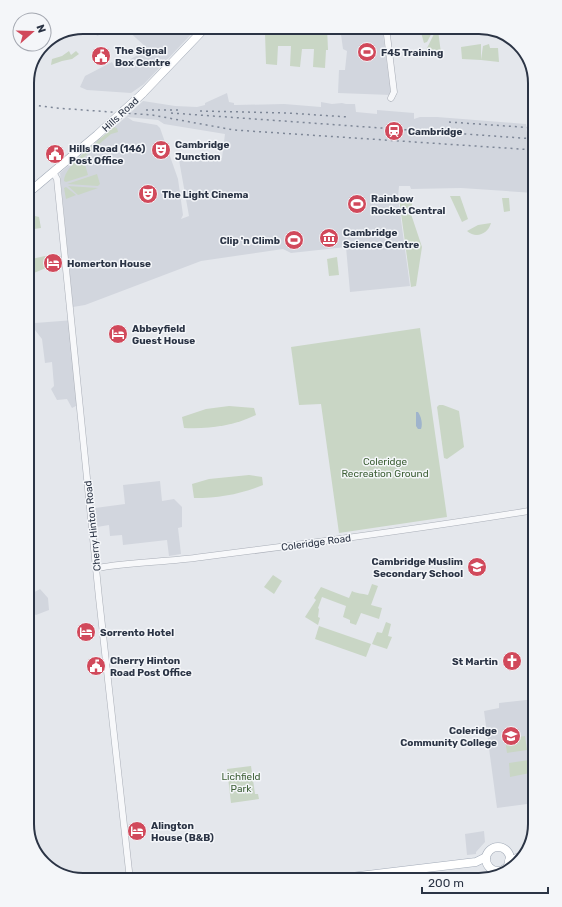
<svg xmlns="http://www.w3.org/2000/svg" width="562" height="907" viewBox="0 0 562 907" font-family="Rubik,sans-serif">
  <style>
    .built { fill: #d2d6de; fill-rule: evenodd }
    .green { fill: #c9d6c5 }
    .water { fill: #9fb4cc }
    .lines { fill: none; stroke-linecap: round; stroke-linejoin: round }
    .minor-casing { stroke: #a9aeb7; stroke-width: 7 }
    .major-casing { stroke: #a3abb8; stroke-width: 9 }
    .minor { stroke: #f7f8fa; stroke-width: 6 }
    .major { stroke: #fff; stroke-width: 8 }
    .rail { stroke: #7d8696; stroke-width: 1.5; stroke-dasharray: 2 4; stroke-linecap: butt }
    .major-bridge-casing { stroke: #a3abb8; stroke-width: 9; stroke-linecap: butt }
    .major-bridge { stroke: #fff; stroke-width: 8 }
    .labels { text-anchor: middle; stroke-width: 3; stroke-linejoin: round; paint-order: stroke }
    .poi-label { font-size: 10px; font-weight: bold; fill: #2b3445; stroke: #f4f6f9; text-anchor: start }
    .street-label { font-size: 10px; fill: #2b3445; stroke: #f4f6f9 }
    .park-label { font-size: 10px; fill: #3f6138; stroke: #f4f6f9 }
    .rim { fill: none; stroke: #2b3445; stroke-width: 2 }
  </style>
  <rect width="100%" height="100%" fill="#e4e7ec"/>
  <g class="built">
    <polygon points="92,27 118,27 97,36"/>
    <polygon points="124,27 198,27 144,84 131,93 87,90 80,87 85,76 112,62 115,68 148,49"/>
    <polygon points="340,27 382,27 391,95 338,93 339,70 345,70 347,51 343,49"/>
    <path d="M227,93l2,9 5,1v2h2l48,-1 37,3v-5l11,2 10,-1 4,1h9l1,8 21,2v-4l37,3v6l6,-2h17l89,7 8,69 -73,-5 -50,1 -1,-3h-11l-1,12 12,88 -60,6 -4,-45 -55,6 -8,-4 -82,12 -116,44 -12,2 -13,-134 66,-56 17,-16 32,5 22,1 8,-2v-2zM127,117l31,3 6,4 61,10 -3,24 -42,-4 -1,6 10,56 -8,3 2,-4 -5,-36 -18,-51 -3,-3 -24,-4z"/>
    <polygon points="529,124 535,124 535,176"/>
    <polygon points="74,320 82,403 72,408 67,399 57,400 51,389 54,386 52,362 45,363 42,339 35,330 35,323"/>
    <polygon points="160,481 162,501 174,499 182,507 182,527 178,528 181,554 169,556 167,540 123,545 122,535 110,536 109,525 97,527 95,508 125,504 123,485"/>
    <polygon points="40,589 48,598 49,610 36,615 27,609 27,591 31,594"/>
    <polygon points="535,699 535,803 497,808 484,711 499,708 499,703"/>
    <polygon points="484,831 485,842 476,852 476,854 467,855 465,834"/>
  </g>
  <g class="green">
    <polygon points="285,27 293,32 298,32 298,30 327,27 328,50 326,50 325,68 313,67 314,49 302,49 300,67 290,66 291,46 278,46 277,65 266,64 265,33 272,32 272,29"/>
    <polygon points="428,27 435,27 427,42 424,43 420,29"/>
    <polygon points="436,30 438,30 441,53 426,52 427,48"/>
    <polygon points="481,44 481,60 462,59 461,47"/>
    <polygon points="489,44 490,48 498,48 499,62 481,60 483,46"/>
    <polygon points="69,51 71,55 76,51 79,54 72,59 62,61 51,65 52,59 62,56"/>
    <path d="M114,127l3,1 1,4 -7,2 -27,23 1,3 -1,1 4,14 -22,7 -2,-1c0,-16 38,-43 50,-54z"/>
    <polygon points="97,174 100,184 98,186 67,184"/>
    <polygon points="68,186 98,188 78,195"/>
    <polygon points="66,187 76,195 66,199 64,188"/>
    <polygon points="450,196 460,196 468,219 462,222"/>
    <polygon points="413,197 411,214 422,247 416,286 411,287 399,198"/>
    <polygon points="502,198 509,198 510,211 504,212"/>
    <polygon points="35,216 39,217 41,228 27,230 27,223"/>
    <path d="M491,223c-3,11 -15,16 -24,8l11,-6z"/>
    <polygon points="45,256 46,259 46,268 29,275 27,273 27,260"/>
    <polygon points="337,257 339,275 329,276 327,259"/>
    <polygon points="420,328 447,517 339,533 321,404 299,405 291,347"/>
    <polygon points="439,405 443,405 459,411 464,447 447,459 444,458 437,407"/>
    <path d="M229,406l25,2 2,7c-23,11 -47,14 -72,13l-2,-11 24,-8z"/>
    <path d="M249,475l13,2 1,8c-22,9 -44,13 -69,13l-2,-14 17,-5z"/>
    <polygon points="273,575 282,581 274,594 264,587"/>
    <path d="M372,584l6,2 -7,19 11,3 -3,11 -18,-6 -5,12 -6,-2v-3l-7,-3 3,-11 -24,-9 -4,11 1,1 -1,8 2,1 -2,7 -13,-8 11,-17 -2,-2 7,-11 28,11 3,-7c5,3 10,2 16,4z"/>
    <polygon points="386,622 391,624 388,636 392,637 387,649 372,644 377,632 382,633"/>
    <polygon points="319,626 371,644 366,657 315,639"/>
    <polygon points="525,736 527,750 507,753 505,739"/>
    <polygon points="529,760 530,773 510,777 509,763"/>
    <polygon points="251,766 255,794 258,794 259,799 231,803 227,769"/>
  </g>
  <path class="water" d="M416,412h2c3,4 5,12 3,17h-3l-2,-3z"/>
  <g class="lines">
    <g class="minor-casing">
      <g id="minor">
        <polyline points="386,27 394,92 391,98"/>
        <polyline points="53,172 57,179 99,598 130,880"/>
        <path d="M97,568c34,-6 70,-6 105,-11 111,-14 222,-29 333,-47"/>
        <polyline points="497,871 498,875"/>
        <polyline points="503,874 503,869"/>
      </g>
    </g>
    <g class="major-casing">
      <g id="major">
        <polyline points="142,94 206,27"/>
        <polyline points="27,194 97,135 120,114"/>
        <circle cx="498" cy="859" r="12"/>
        <polyline points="509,861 525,855"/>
        <polyline points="326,880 476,862 486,857"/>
      </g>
    </g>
    <use href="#minor" class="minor"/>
    <use href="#major" class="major"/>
    <g class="rail">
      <polyline points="27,104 56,108 152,115 234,130 535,150"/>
      <polyline points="146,110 178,110"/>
      <polyline points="200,111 287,113 348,117"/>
      <polyline points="171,113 535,139"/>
      <polyline points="449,122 535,128"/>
    </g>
    <g class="major-bridge-casing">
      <polyline id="major-bridge" points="120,114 142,94"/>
    </g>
    <use href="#major-bridge" class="major-bridge"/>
  </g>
  <defs>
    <g id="stadium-disc" transform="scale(1)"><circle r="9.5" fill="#d1495b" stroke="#f4f6f9"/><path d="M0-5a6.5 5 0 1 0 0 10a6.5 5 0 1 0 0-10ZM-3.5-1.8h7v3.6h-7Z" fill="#fff"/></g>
    <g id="civic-disc" transform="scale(1)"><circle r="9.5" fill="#d1495b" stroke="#f4f6f9"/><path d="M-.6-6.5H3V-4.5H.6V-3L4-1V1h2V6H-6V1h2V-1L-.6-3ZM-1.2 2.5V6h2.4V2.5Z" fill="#fff"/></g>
    <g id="station-disc" transform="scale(1)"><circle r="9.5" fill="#d1495b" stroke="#f4f6f9"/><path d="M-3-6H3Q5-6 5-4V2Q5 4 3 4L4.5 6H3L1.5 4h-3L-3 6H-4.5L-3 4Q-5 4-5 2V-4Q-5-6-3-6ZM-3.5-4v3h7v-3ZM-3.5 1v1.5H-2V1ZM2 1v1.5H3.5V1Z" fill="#fff"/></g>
    <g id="theatre-disc" transform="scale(1)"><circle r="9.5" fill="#d1495b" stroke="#f4f6f9"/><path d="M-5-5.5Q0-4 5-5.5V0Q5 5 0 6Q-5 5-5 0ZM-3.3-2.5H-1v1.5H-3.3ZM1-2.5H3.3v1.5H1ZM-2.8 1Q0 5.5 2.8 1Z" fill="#fff"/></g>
    <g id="museum-disc" transform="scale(1)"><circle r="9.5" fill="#d1495b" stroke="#f4f6f9"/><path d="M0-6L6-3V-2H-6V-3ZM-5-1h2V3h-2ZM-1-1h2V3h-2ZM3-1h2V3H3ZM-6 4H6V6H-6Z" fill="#fff"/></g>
    <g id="hotel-disc" transform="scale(1)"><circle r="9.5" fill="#d1495b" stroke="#f4f6f9"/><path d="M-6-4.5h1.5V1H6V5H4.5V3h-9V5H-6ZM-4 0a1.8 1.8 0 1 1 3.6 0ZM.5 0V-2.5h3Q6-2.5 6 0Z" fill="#fff"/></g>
    <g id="school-disc" transform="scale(1)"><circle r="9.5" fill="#d1495b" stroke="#f4f6f9"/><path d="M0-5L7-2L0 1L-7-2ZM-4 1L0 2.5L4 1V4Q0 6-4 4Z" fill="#fff"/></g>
    <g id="church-disc" transform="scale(1)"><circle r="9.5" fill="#d1495b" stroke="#f4f6f9"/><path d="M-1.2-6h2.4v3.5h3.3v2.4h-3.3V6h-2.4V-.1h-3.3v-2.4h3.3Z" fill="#fff"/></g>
  </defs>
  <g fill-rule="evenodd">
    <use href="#stadium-disc" x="367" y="52"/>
    <use href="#civic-disc" x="101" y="56"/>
    <use href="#station-disc" x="394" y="131"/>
    <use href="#theatre-disc" x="161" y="150"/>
    <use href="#civic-disc" x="55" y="154"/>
    <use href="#theatre-disc" x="148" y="194"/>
    <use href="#stadium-disc" x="357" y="204"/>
    <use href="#museum-disc" x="329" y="238"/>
    <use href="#stadium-disc" x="294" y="240"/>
    <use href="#hotel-disc" x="53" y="263"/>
    <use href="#hotel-disc" x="118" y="334"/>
    <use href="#school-disc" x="477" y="567"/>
    <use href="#hotel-disc" x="86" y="632"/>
    <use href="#church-disc" x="512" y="661"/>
    <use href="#civic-disc" x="96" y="666"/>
    <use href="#school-disc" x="511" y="736"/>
    <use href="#hotel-disc" x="137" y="831"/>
  </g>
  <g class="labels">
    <g class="poi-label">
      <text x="115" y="54">The Signal<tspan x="115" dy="12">Box Centre</tspan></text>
      <text x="381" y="56">F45 Training</text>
      <text x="408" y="135">Cambridge</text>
      <text x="175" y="148">Cambridge<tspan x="175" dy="12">Junction</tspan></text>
      <text x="69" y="152">Hills Road (146)<tspan x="69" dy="12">Post Office</tspan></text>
      <text x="162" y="198">The Light Cinema</text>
      <text x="371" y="202">Rainbow<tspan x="371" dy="12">Rocket Central</tspan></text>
      <text x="343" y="236">Cambridge<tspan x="343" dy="12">Science Centre</tspan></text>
      <text x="280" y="244" text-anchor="end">Clip 'n Climb</text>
      <text x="67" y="267">Homerton House</text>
      <text x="132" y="332">Abbeyfield<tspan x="132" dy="12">Guest House</tspan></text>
      <text x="463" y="565" text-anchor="end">Cambridge Muslim<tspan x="463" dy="12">Secondary School</tspan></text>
      <text x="100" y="636">Sorrento Hotel</text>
      <text x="110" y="664">Cherry Hinton<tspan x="110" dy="12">Road Post Office</tspan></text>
      <text x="498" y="665" text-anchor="end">St Martin</text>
      <text x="497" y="734" text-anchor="end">Coleridge<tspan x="497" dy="12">Community College</tspan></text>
      <text x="151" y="829">Alington<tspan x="151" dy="12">House (B&amp;B)</tspan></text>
    </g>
    <g class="street-label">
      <text transform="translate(120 114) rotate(-43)" y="4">Hills Road</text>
      <text transform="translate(92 526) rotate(-96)" y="4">Cherry Hinton Road</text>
      <text transform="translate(316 542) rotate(-8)" y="4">Coleridge Road</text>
    </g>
    <g class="park-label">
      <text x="385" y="465">Coleridge<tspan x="385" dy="12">Recreation Ground</tspan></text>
      <text x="241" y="780">Lichfield<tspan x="241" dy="12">Park</tspan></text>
    </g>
  </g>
  <path d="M0 0H562V907H0ZM83 34H479A49 49 0 0 1 528 83V824A49 49 0 0 1 479 873H83A49 49 0 0 1 34 824V83A49 49 0 0 1 83 34Z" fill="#f4f6f9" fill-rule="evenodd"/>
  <path class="rim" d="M83 34H479A49 49 0 0 1 528 83V824A49 49 0 0 1 479 873H83A49 49 0 0 1 34 824V83A49 49 0 0 1 83 34Z"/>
  <g transform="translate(32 32) rotate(70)"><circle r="19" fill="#f4f6f9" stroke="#a4a8b1"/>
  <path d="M0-3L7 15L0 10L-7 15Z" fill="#d1495b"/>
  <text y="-6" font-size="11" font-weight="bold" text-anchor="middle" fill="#2b3445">N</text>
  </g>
  <path d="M422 887v6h126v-6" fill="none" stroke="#2b3445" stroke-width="2"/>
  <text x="428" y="887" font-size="12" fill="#2b3445" stroke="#f4f6f9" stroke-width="3" paint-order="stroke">200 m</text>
</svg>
